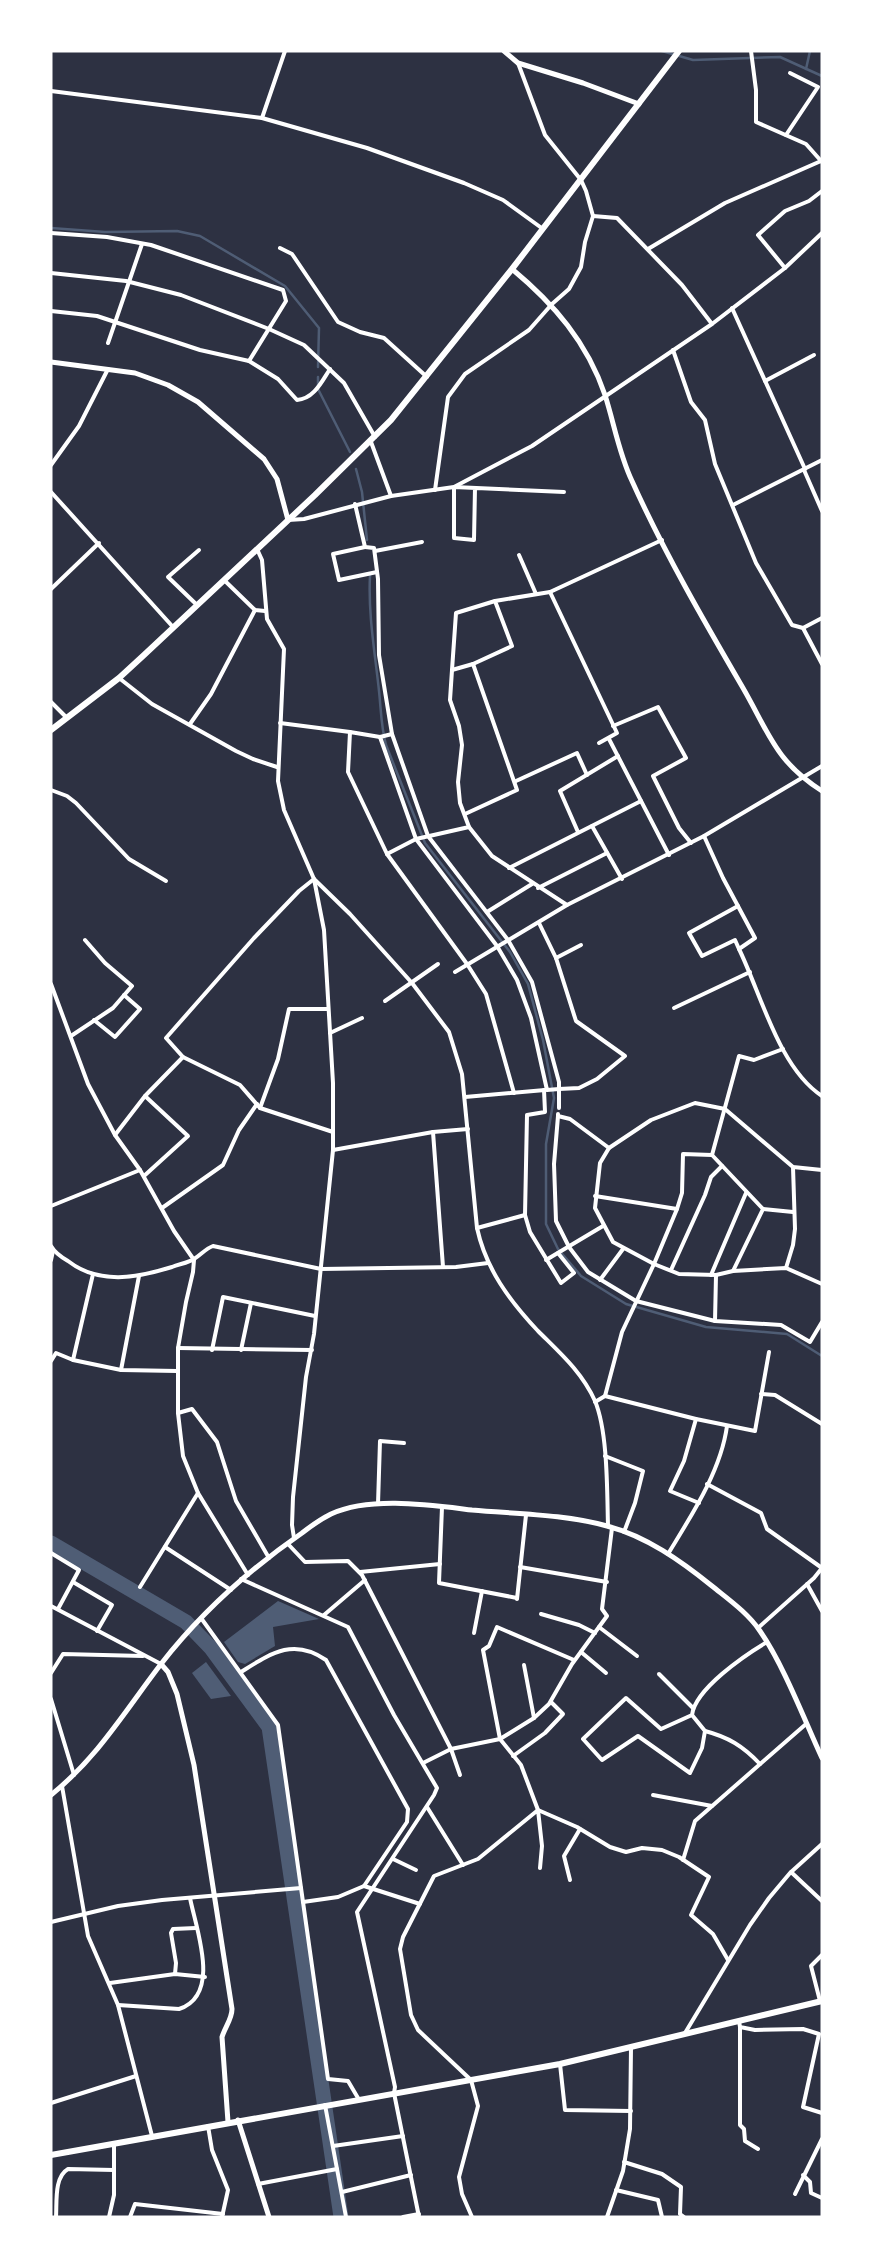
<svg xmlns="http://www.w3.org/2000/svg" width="873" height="2268" viewBox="0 0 873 2268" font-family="Overpass,sans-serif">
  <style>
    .water { fill: #4f5d75 }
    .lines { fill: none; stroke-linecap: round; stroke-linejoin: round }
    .stream { stroke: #4f5d75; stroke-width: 2.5 }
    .river { stroke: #4f5d75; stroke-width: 15 }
    .minor { stroke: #fff; stroke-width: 4 }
    .tertiary { stroke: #fff; stroke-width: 5 }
    .primary { stroke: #fff; stroke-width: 6 }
  </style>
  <rect width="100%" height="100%" fill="#2d3142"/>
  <g class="water">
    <polygon points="278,1601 319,1619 273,1627 275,1646 245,1664 238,1662 224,1642"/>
    <polygon points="206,1662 231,1696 211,1699 192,1673"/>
  </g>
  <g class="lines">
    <g class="stream">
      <polyline points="662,51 693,60 780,57 822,76"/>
      <polyline points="806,69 810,51"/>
      <polyline points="51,228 105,232 177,231 200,236 285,286 319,328 318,367"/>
      <polyline points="318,377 318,389 350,452"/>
      <polyline points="356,469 362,492 367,540"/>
      <path d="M370,576c-2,38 5,77 9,115 2,18 2,36 7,54l39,98 85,109 18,32 15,56 11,58 -8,46v80l12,25 23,27 45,28 80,23 81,7 35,22"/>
    </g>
    <polyline class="river" points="51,1543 186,1622 211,1648 269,1727 341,2217"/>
    <g class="minor">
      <polyline points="751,51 756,90 756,122 806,144 822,162"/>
      <polyline points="51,91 262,118 367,148 464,183 503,200 543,229"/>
      <polyline points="262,118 285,51"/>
      <polyline points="786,135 818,87 790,73"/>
      <polyline points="593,216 617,218 682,285 712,324"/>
      <polyline points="51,233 107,237 151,245 283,290 286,301 249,361"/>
      <polyline points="280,248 292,254 338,322 360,332 384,338 427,377"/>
      <polyline points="648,249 725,203 821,161"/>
      <polyline points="785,268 758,235 785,211 809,201 822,191"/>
      <polyline points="51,273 126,281 181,295 269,329 304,345 344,383 375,437"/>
      <polyline points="732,308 805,469"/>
      <path d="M51,311l46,5 103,34 49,11 29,18 19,21c17,-1 25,-19 33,-31"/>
      <polyline points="108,343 142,244"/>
      <polyline points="673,350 691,402 705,420 715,464 756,563 792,625 803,628 822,664"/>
      <polyline points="765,381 814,355"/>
      <polyline points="371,442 391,496"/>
      <polyline points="51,465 79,426 108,369"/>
      <polyline points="804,470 822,511"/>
      <polyline points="475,488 474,540 454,538 454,487 564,492"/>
      <polyline points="435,490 448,397 465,374 529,330 552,304 569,289 581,267 585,242 593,216 586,191 581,180 545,135 518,63"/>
      <polyline points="51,492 173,627"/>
      <polyline points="355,504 365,547 374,548 378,579 379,655 392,734 428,836 508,940 532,982 559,1082 559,1089 579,1088 597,1079 625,1056 576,1021 556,958 539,923"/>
      <polyline points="733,505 822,460"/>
      <polyline points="288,520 304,519 391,496 454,487 532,446 712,324 785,268 822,233"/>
      <polyline points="365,547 333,554 339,580 377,572"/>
      <polyline points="257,549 262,560 267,619 284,649 278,781 284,810 314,879 324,930 333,1083 333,1150 314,1334 306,1377 293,1497 292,1525 294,1538"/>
      <polyline points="375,551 422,542"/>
      <polyline points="519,555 536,594"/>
      <polyline points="224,580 255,610 265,611"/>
      <polyline points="51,589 99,543"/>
      <polyline points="550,592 617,733 599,743"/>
      <polyline points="197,605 168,577 199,550"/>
      <polyline points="803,628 822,618"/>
      <polyline points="452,670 456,613 495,601"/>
      <polyline points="119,678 152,704 236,751 253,759 277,767"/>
      <polyline points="51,702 67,718"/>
      <polyline points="280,723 350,732"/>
      <polyline points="190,724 211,694 255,610"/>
      <polyline points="613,726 658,707 686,758 653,776 679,828 691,843"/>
      <polyline points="392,734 380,737 350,732 348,772 387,854 467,964 486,994 514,1093"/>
      <polyline points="380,737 416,839 497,946 517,980 531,1018 547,1090 559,1089 559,1108"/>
      <polyline points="609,739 669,855"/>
      <polyline points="516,781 577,753 587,775"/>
      <polyline points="51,790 67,796 76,803 129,859 166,881"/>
      <polyline points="465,814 517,790 473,664"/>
      <polyline points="592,826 622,879"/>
      <polyline points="469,827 492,856 567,905"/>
      <polyline points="578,832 560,791 618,756"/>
      <path d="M704,836l19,42 32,60 -16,11c22,45 40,119 83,147"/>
      <polyline points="387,854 416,839 469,827 460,803 458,782 462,745 459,726 450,700 452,670 473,664 512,646 495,601 550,592 662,540"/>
      <polyline points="509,868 641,801"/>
      <path d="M314,879l36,35 62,69 37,49 13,42 15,154c9,41 32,72 61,103 22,22 44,41 57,70 13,31 12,91 13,125"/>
      <polyline points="538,888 607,853"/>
      <polyline points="738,906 689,933 702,956 735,940 739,949"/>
      <polyline points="487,912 532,884"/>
      <polyline points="556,958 581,945"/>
      <polyline points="455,972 567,905 704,836 822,766"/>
      <polyline points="51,984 88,1084 115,1135 140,1170 174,1231 194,1260 193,1272 186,1302 178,1348 178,1413 183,1456 198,1493 248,1575"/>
      <polyline points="385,1001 438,964"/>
      <polyline points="674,1008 750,972"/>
      <polyline points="94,1020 115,1037 140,1009 124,995"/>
      <polyline points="330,1033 362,1018"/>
      <polyline points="71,1036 113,1008 132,986 105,963 85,940"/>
      <polyline points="183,1057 240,1085 260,1108 333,1132"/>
      <polyline points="544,1090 545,1112 527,1115 525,1215 530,1232 561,1283 574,1273 558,1253"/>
      <polyline points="465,1097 545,1090"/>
      <polyline points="260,1108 278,1059 289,1009 328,1009"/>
      <polyline points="558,1114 558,1116 570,1119 609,1148"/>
      <polyline points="558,1116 554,1164 556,1221 569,1247 588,1272 636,1301 715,1321 781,1325 810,1342 822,1322"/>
      <polyline points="433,1132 443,1267"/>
      <polyline points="115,1135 145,1096 183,1057 166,1038 254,938 299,891 314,879"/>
      <polyline points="333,1150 433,1132 468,1129"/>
      <polyline points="712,1155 739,1056 754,1060 783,1049"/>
      <polyline points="822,1170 793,1167 725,1109 695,1103 651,1120 609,1148 600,1163 595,1208 613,1242 654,1264 679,1274 716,1275 733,1271 786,1268 822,1284"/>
      <polyline points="144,1176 188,1136 145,1096"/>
      <polyline points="595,1196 677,1209"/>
      <polyline points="51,1206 140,1170"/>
      <polyline points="162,1208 223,1165 239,1130 257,1104"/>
      <polyline points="763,1209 793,1212"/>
      <polyline points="477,1228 525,1215"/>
      <path d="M51,1246c4,7 10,11 17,15 31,24 69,17 104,6 7,-3 16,-4 22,-8 7,-4 11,-10 19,-13l108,23 135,-2 32,-4"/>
      <polyline points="51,1260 53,1251"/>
      <polyline points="546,1260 603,1226"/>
      <polyline points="786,1268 793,1245 795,1229 793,1167"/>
      <polyline points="671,1270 705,1195 711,1177 722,1166"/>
      <polyline points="711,1275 746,1193"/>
      <polyline points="600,1280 623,1249"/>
      <polyline points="715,1321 716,1275"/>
      <polyline points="178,1348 312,1350"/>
      <polyline points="212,1350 223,1297 315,1316"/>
      <polyline points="241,1350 251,1303"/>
      <polyline points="73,1360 121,1370 177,1371"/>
      <polyline points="51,1361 56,1353 73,1360 93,1274"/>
      <polyline points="121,1370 139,1276"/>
      <polyline points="761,1394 775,1395 822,1424"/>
      <polyline points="605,1396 622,1332 654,1264 677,1209 682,1193 683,1154 712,1155 763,1209 733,1271"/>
      <polyline points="595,1402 605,1396 696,1419 755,1431 769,1352"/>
      <polyline points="178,1413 192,1409 217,1442 236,1501 269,1558"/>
      <polyline points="696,1419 684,1461 670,1491 699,1503"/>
      <polyline points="605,1456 643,1471 635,1503 624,1532"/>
      <polyline points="707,1484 761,1513 767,1529 822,1568"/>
      <polyline points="378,1504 380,1441 404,1443"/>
      <polyline points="442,1507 439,1583 517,1598"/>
      <polyline points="288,1544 305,1562 348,1561 362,1575 451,1749 460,1775"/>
      <polyline points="165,1547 231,1590"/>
      <polyline points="51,1553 79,1570 58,1609"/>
      <path d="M668,1554c23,-38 53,-83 59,-128"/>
      <polyline points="520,1567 607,1582"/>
      <polyline points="360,1572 440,1564"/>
      <polyline points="241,1579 348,1627 394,1715 437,1788 434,1795 357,1912 395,2087 394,2093 419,2217"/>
      <polyline points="73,1582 112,1605 97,1631"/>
      <polyline points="807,1584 822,1611"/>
      <polyline points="140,1587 198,1493"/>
      <polyline points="517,1599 526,1515"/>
      <polyline points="51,1606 161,1664"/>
      <polyline points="541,1614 579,1625 595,1633"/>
      <polyline points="324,1615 365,1580"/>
      <polyline points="201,1618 278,1725 328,2079 348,2081 358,2098"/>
      <polyline points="599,1627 637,1656"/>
      <polyline points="758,1628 814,1578 822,1568"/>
      <polyline points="474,1633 482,1591"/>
      <polyline points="581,1652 606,1673"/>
      <polyline points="574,1660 497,1627 489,1646 483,1650 500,1739 521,1765 538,1810 577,1827 610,1847 626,1852 642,1848 662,1850 679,1857 709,1877 691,1915 713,1934 728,1960"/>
      <polyline points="524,1665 534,1718"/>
      <path d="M241,1672c29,-18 52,-35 85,-12l82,149 -1,13 -43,64 56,18"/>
      <polyline points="51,1673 63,1654 143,1656"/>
      <polyline points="659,1674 693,1708"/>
      <polyline points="51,1699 74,1775"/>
      <path d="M692,1715l-31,14 -35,-31 -43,41 19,21 36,-24 52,37 12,-25 3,-17 -13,-16c3,-26 53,-60 75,-73"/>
      <path d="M705,1731c23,6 38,15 55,33"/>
      <polyline points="513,1756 545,1733 563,1714 551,1702"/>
      <polyline points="423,1763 451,1749 500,1739 534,1718 549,1704 572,1664 607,1616 602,1609 612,1528"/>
      <polyline points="62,1786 88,1936 118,2005 152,2136"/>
      <polyline points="653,1795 712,1806"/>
      <polyline points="427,1807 463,1865"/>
      <polyline points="393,1859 416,1870"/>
      <polyline points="683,1860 695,1821 806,1724"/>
      <polyline points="791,1872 822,1901"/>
      <polyline points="570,1880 564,1856 580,1829"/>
      <polyline points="303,1902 338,1897 364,1886"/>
      <polyline points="51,1922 118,1906 162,1900 301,1888"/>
      <polyline points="175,1974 176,1963 171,1933 173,1929 196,1928"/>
      <polyline points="110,1983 175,1974 205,1977"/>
      <polyline points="820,2001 811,1966 822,1955"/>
      <path d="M118,2005l61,4c43,-14 17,-80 11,-111"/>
      <polyline points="739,2021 740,2027 755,2030 803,2029 819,2034 803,2107 822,2113"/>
      <polyline points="740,2027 740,2125 744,2129 745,2141 758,2149"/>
      <polyline points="685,2033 750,1925 769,1898 790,1873 822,1844"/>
      <polyline points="560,2064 565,2110 631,2111"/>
      <polyline points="51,2103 136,2076"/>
      <polyline points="325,2105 346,2217"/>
      <polyline points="208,2126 212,2150 228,2190 222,2217"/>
      <polyline points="333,2146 403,2136"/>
      <polyline points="624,2162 662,2174 681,2187 680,2214 684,2217"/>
      <polyline points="803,2175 810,2182 811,2193 822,2198"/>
      <polyline points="258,2184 337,2169"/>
      <polyline points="616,2190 658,2200 662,2217"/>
      <polyline points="342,2192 411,2175"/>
      <polyline points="795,2194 822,2139"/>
      <path d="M56,2217c1,-15 -2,-40 12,-48l46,1"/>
      <polyline points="109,2217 114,2195 114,2143"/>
      <polyline points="130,2217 135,2204 223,2214"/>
      <polyline points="403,2217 419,2214"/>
      <polyline points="472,2217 462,2194 459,2177 478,2106 471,2080 418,2030 411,2015 400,1949 403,1937 434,1876 478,1859 538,1810 542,1846 540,1868"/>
      <polyline points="607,2217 623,2171 630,2129 631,2048"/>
    </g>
    <g class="tertiary">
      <polyline points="504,51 518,63 583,83 639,104"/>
      <path d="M512,269c42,35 75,73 93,126 9,28 14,59 27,86 32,71 72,140 111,207 26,45 32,73 79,103"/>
      <polyline points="51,362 135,373 168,385 198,402 264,459 277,479 288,520"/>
      <path d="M161,1664l7,8 9,22 17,71 38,244c0,10 -7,18 -10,28l6,85"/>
      <path d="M51,1795c47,-38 74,-84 110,-131 39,-50 89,-95 141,-131 9,-7 19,-14 29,-19 39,-18 99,-9 141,-4 44,4 92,4 135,16 39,10 74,35 105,60 16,13 36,27 48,45 24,35 44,88 62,127"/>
      <polyline points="238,2120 269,2217"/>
    </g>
    <g class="primary">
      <polyline points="51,730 119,678 144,655 315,495 391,420 512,269 679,51"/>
      <polyline points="51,2155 560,2064 822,2001"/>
    </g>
  </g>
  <rect width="873" height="2268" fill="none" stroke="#ffffff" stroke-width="105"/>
</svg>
